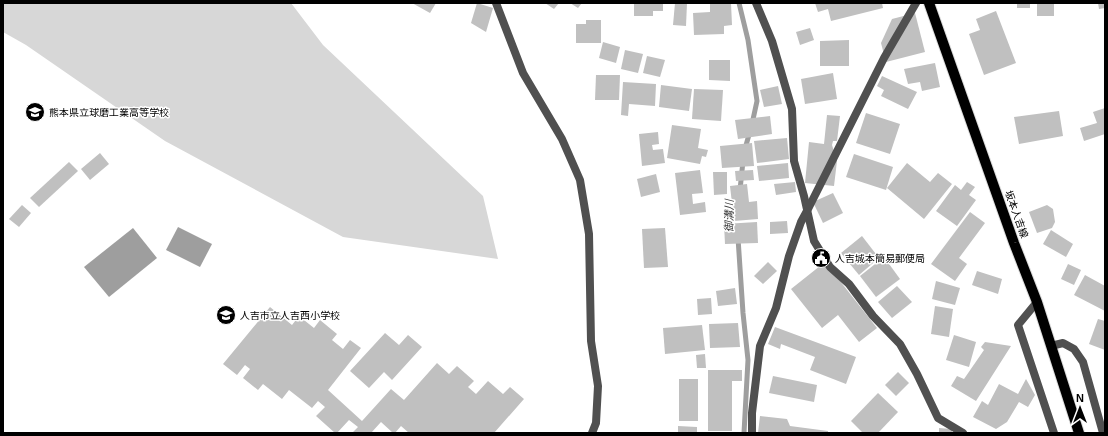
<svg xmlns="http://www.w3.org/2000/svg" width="1108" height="436" viewBox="0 0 1108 436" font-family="Arial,'Noto Sans JP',sans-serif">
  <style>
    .green { fill: #d7d7d7 }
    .water { fill: #9e9e9e }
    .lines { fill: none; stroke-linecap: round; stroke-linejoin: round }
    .stream { stroke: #9e9e9e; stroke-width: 5 }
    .building { fill: #c0c0c0 }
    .primary-casing { stroke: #dbdbdb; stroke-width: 12 }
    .street { stroke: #505050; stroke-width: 8 }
    .primary { stroke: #000; stroke-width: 10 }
    .labels { text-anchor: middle; stroke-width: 3; stroke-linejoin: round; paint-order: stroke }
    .poi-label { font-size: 10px; fill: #000; stroke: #fff; text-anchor: start }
    .street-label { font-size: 10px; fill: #000; stroke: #fff }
    .water-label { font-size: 11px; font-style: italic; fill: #3f3f3f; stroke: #fff }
  </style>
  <rect width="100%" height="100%" fill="#fff"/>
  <polygon class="green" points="3,3 291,3 323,45 483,196 498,259 343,237 165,141 26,45 3,32"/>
  <g class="water">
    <polygon points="178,227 212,244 200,267 166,250"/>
    <polygon points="133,228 157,258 109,297 84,267"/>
  </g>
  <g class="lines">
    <g class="stream">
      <polyline points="739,3 748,40 757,101 752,124"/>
      <polyline points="745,149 750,131"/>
      <polyline points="740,190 743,161"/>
      <polyline points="738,238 743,313 748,360 744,433"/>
    </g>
  </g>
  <g class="building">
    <polygon points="412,3 436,3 430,13"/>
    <polygon points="477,3 493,8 486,32 471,23"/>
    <polygon points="545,3 559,3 554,9"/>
    <polygon points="570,3 582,3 578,8"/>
    <polygon points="634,3 663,3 663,11 653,11 653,16 634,16"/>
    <polygon points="675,3 687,3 686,26 673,25"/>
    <polygon points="710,3 731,3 732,25 724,26 724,34 694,35 693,13 710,12"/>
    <polygon points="815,3 882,3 883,8 831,21 828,9 818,12"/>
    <rect x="1017" y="3" width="13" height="5"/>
    <rect x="1037" y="3" width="17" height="13"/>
    <polygon points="1098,3 1105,3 1105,8 1099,9"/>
    <polygon points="996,11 1016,63 984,75 969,34 980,30 976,19"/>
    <polygon points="915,13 925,52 886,62 881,43 892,19"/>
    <polygon points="586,20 601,20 601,43 576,43 576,24 586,24"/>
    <polygon points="810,28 814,40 800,45 796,32"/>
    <polygon points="849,40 849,66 820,66 820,41"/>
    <polygon points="603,42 620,47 616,63 599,58"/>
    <polygon points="625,50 643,54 638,73 621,69"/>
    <polygon points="647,56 665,60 660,77 643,73"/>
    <polygon points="709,60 730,60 730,81 709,80"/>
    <polygon points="935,63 940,87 922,91 920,82 908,84 904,69"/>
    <polygon points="833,73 837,99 805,104 801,79"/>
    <polygon points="596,75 620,75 619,100 595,100"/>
    <polygon points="882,76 917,92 908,109 881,96 884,90 877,86"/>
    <polygon points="623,82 656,84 655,106 629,104 628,116 621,115"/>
    <polygon points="661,85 692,89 689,111 659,107"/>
    <polygon points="778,86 782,104 764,107 760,90"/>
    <polygon points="694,89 723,90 721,121 692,119"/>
    <polygon points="1105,108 1105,134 1084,141 1080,128 1097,123 1093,112"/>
    <polygon points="1059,111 1063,136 1019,144 1014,117"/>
    <polygon points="866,113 900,124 890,154 856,143"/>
    <polygon points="827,115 840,116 837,141 833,141 832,145 837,161 834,186 805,183 809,142 824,144"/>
    <polygon points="770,116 772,134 738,139 735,120"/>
    <polygon points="672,125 701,129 698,148 708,150 706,157 702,156 700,164 667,158"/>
    <polygon points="658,132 659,144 652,145 653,150 663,149 665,163 642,166 639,134"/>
    <polygon points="787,138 789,159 757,163 754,141"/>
    <polygon points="752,143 754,166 722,168 720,146"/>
    <polygon points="100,153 109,164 90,180 81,169"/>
    <polygon points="854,154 893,167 886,190 846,177"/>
    <polygon points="69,162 78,171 39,207 30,198"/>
    <polygon points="788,163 789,178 759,181 757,166"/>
    <polygon points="907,163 930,182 938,173 952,184 924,219 887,188"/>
    <polygon points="700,170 703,193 692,194 693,204 705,202 706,212 680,215 675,173"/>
    <polygon points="753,170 754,180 736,181 735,171"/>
    <polygon points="713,172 727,172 727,194 714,195"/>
    <polygon points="656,174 660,192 641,197 637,179"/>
    <polygon points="795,182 796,192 776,195 774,184"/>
    <polygon points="967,182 975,187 969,195 976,200 957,226 936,211 955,185 961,190"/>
    <polygon points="747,184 749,202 757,201 758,219 734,221 730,186"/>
    <polygon points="833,193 843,213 823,223 813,202"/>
    <polygon points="22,205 31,213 19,227 9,219"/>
    <polygon points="1047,205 1053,209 1055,222 1052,228 1037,233 1029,212"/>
    <polygon points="970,212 985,223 959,258 967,264 955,281 931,264"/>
    <polygon points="787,221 788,233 770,234 770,222"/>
    <polygon points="757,222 758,243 725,244 724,224"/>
    <polygon points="665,228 668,267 644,268 642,229"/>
    <polygon points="1051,230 1073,244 1066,257 1043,244"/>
    <polygon points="862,236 879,258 859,275 841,253"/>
    <polygon points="884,257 900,279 876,297 860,276"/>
    <polygon points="768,262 777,271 763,284 754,276"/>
    <polygon points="825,262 877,328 859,342 838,315 822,328 791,289"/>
    <polygon points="1068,264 1081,270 1074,285 1061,279"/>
    <polygon points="977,271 1002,279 998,294 972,285"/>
    <polygon points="1085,275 1105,286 1105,311 1074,295"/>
    <polygon points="936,281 960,288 955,305 932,299"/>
    <polygon points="897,286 912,302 892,318 878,302"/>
    <polygon points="735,288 737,304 718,306 716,291"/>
    <polygon points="711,298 712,314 698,315 697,299"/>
    <polygon points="935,306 953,309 949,337 931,334"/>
    <polygon points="270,307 292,325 299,316 314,328 320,320 337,334 332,340 343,349 350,340 361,348 328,390 362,421 391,389 404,400 437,363 449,374 457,366 474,381 468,387 476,394 488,381 503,394 510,387 524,399 494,433 409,433 401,426 395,433 393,433 381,422 371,433 352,433 358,427 349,420 337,433 335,433 316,416 325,407 318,401 312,408 289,390 282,399 263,384 258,390 243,378 250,369 245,365 237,375 223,364"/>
    <polygon points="1098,319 1105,321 1105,350 1089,344"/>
    <polygon points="738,323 740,347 710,348 709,324"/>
    <polygon points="702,325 705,350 665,354 663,328"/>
    <polygon points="775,327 856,357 846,384 810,370 815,357 781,344 780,349 768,344"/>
    <polygon points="385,333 399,345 408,335 422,347 392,380 384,372 369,388 350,371"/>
    <polygon points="954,335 976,342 969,367 946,360"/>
    <polygon points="985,342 1011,346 976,401 951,386 957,376 964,379 984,350 981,347"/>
    <polygon points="705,354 706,368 697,368 696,355"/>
    <polygon points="708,370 742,370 742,381 732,381 732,431 708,431"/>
    <polygon points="898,372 909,383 896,396 885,385"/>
    <polygon points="773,376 817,385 814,402 769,393"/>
    <rect x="679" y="379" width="19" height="42"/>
    <polygon points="1026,379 1035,395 1028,407 1019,402 1007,422 996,429 973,417 982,401 988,405 999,384 1018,394"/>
    <polygon points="878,393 898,412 878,433 863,433 851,421"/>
    <polygon points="760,416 787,419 790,426 828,431 828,433 758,433"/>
    <polygon points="678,426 697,427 697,433 678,433"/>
    <polygon points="939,428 952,429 952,433 939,433"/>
  </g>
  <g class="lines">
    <g class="primary-casing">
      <polyline id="primary" points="929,3 1014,243 1037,302 1079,433"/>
    </g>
    <g class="street">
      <polyline points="496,3 523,73 562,139 580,180 589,234 591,341 598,386 596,423 592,433"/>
      <polyline points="756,3 772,41 792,109 794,161 804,196 814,241 830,267 849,284 873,316 900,344 917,374 938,418 963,433"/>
      <polyline points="1037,302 1018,325 1054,433"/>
      <polyline points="1051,346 1063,343 1074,349 1083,362 1103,433"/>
      <polyline points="752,433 752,413 760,346 776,308 789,256 801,222 807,211 884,58 916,3"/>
    </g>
    <use href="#primary" class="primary"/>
  </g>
  <defs>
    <g id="school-disc" transform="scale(1)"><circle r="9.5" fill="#000" stroke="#fff"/><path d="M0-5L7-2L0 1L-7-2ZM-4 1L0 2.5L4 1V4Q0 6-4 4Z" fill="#fff"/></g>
    <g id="civic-disc" transform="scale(1)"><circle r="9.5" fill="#000" stroke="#fff"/><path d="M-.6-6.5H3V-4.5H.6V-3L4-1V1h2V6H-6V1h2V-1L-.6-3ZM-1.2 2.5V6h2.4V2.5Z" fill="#fff"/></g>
  </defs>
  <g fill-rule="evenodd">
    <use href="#school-disc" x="35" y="112"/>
    <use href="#civic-disc" x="821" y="258"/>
    <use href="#school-disc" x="226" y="315"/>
  </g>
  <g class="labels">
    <g class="poi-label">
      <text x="49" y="116">熊本県立球磨工業高等学校</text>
      <text x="835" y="262">人吉城本簡易郵便局</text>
      <text x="240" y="319">人吉市立人吉西小学校</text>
    </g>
    <g class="street-label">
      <text transform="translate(1017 214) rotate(70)" y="4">坂本人吉線</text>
    </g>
    <g class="water-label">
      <text transform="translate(729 216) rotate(-89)" y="4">御溝川</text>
    </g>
  </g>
  <rect width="1108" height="436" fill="none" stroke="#000000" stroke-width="8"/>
  <g transform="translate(1080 408)" stroke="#ffffff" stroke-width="3" paint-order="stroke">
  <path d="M0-3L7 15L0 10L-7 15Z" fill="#000000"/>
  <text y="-6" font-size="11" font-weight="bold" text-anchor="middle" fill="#000000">N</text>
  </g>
</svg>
